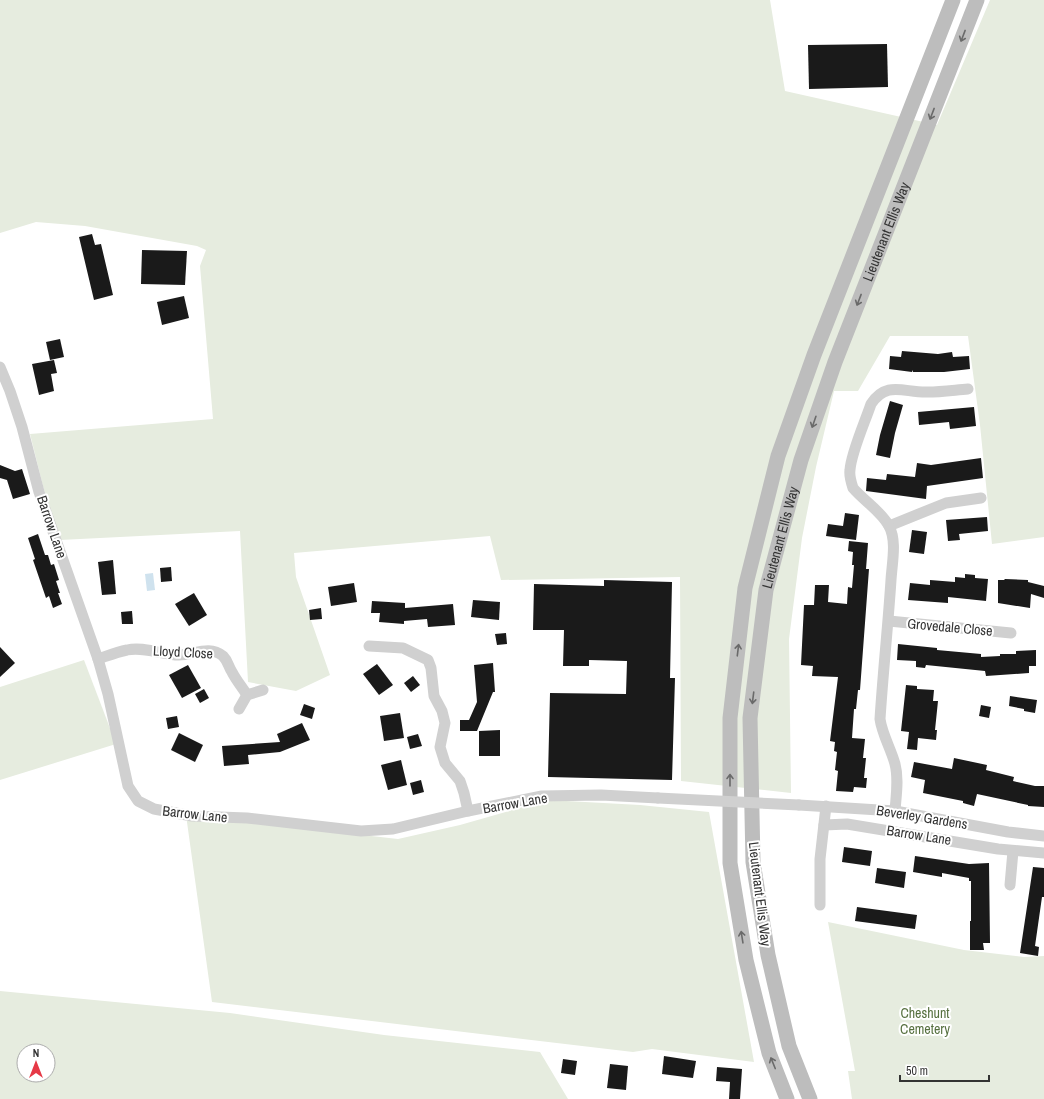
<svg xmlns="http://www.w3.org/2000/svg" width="1044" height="1099" viewBox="0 0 1044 1099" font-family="'Archivo Narrow',sans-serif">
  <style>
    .green { fill: #e6ecdf; fill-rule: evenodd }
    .water { fill: #cfe2ee }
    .building { fill: #1a1a1a }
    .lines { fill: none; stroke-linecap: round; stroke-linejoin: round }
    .street { stroke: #d0d0d0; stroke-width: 11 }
    .secondary { stroke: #bdbdbd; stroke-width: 15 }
    .street-bridge { stroke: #d0d0d0; stroke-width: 11 }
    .oneway { stroke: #6a6a6a }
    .labels { text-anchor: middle; stroke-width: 4; stroke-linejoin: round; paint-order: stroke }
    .street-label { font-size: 14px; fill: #333; stroke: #fff }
    .park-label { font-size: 14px; fill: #56703f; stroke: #fff }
  </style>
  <rect width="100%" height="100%" fill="#fff"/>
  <g class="green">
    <polygon points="0,0 770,0 785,91 937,125 990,0 1044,0 1044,537 992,544 980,425 968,336 890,336 858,391 834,391 816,467 802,538 789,639 791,793 681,781 680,577 501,580 490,536 294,553 296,577 330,675 296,691 248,682 240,531 60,540 45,494 30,434 213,419 200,266 206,250 197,246 85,226 36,222 0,233"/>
    <polygon points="84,660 116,744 0,780 0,687"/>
    <polygon points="548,800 640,805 709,812 754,1062 652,1049 633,1052 212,1002 186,815 398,839 460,825"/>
    <polygon points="828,922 964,950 1024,957 1044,956 1044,1099 852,1099 848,1071 855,1071"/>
    <path d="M0,991l230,22 154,22 156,17 28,47h-568zM24,1051h24v24h-24z"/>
  </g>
  <polygon class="water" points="153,573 155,590 147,591 145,574"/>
  <g class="building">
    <polygon points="887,44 888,87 809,89 808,45"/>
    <polygon points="92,234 95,245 101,244 113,295 94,300 79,237"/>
    <polygon points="142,250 187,251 185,285 141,284"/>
    <polygon points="184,296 189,318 162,325 157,302"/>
    <polygon points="60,339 64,357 50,360 46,342"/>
    <polygon points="902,351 938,354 952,352 953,357 969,356 970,369 944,372 913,372 913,370 912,372 889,369 890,356 901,357"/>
    <polygon points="54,360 57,373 51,374 54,391 39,395 32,364"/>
    <polygon points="890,401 903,405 895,433 890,458 876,455 880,435"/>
    <polygon points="974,407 976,426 950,429 949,422 919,425 918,412"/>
    <polygon points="981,458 983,478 927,486 926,499 866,491 867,478 886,480 887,474 915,477 917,463 931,465"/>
    <polygon points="0,465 15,471 22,469 30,494 13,499 7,480 0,478"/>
    <polygon points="845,513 859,515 856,540 826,536 828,524 843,526"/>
    <polygon points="987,517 988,531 959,534 960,540 948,541 946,520"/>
    <polygon points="912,530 927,532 924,554 909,552"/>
    <polygon points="38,534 45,555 48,555 51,565 54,564 59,580 56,581 60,593 58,593 62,604 53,608 49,596 46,598 33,560 35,559 28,538"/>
    <polygon points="849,541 868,543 866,569 869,569 860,690 858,690 856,709 854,709 852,738 865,739 863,758 866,758 864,778 867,778 866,788 854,787 853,792 836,791 838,771 835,770 837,752 834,751 835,742 830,741 838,677 812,676 813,666 801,665 804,605 814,605 815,585 829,585 828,602 847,604 848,587 852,588 854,565 852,565 853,552 848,551"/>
    <polygon points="113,560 116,594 102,595 98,562"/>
    <polygon points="171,567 172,581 161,582 160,568"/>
    <polygon points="965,574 975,575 975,578 988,579 986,601 948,597 948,603 908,600 910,583 930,585 930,580 955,582 955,577 965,578"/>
    <polygon points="1005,579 1028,580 1028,582 1044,586 1044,598 1031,594 1030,608 998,603 998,580 1004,580"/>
    <polygon points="604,580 672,582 670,678 675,678 672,780 548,777 550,693 626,694 627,661 589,660 589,666 563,666 564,630 533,630 534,584 604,586"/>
    <polygon points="354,583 357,602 331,606 328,587"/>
    <polygon points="194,593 207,615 189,626 175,604"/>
    <polygon points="473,600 500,602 499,620 471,617"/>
    <polygon points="372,601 405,603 405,608 453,604 455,625 428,627 427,619 404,621 404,624 379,622 380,613 371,613"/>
    <polygon points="321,608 322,619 310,620 309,610"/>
    <polygon points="132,611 133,624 122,624 121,612"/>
    <polygon points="506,633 507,644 497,645 495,634"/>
    <polygon points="898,644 937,648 937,650 981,654 981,657 1000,656 1000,654 1016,654 1016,651 1036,650 1036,666 1029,666 1029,673 986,676 985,671 926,665 925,668 916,667 916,661 897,660"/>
    <polygon points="0,647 15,663 0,677"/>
    <polygon points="493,663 495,692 493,692 477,731 460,731 460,720 469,720 477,702 474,665"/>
    <polygon points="377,664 393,685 379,695 363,674"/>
    <polygon points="188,665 201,688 182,698 169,675"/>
    <polygon points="413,676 420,685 411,692 404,683"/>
    <polygon points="906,685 917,686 917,689 934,690 933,701 938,701 935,730 937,730 936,740 918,738 917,750 907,749 909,732 901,731"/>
    <polygon points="204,689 209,698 200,703 195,694"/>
    <polygon points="1010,696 1037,700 1035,713 1024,711 1024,709 1009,706"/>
    <polygon points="304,704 315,708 312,719 300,715"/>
    <polygon points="981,705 991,707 989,718 979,716"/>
    <polygon points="400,713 404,738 384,741 380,716"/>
    <polygon points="177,716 179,727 168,729 166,718"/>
    <polygon points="302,723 310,740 280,752 248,755 249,764 224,766 222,746 280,742 277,734"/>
    <polygon points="500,730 500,756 479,756 479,731"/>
    <polygon points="179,733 203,745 195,762 171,750"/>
    <polygon points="418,734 422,746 410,749 407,737"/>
    <polygon points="954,758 987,765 986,770 1014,777 1013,781 1035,786 1044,786 1044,807 1028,806 1028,805 977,794 974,806 963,803 963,801 923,793 925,780 911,777 914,762 952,769"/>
    <polygon points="401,760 407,785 388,790 381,765"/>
    <polygon points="421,780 424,792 413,795 410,783"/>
    <polygon points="844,847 872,851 870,866 842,862"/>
    <polygon points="915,856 969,864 989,863 990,943 983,943 984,950 970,950 970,921 971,921 971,881 969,881 969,878 942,873 942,877 913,872"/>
    <polygon points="1033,867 1044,868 1044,897 1042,897 1035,946 1039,947 1038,956 1020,953"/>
    <polygon points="877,868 906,872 904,888 875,883"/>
    <polygon points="857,907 917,915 915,929 855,921"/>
    <polygon points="664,1056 696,1061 693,1078 662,1074"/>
    <polygon points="563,1059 577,1061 575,1075 561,1073"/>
    <polygon points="610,1064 628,1066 626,1090 607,1088"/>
    <polygon points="717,1067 742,1069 740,1099 729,1099 730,1082 716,1081"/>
  </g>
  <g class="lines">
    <g class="street">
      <polyline points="0,367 10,391 22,427 39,492 98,659 108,694 128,786 138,801 154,809 192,816 247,818 361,831 393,829 468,811 542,796 601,795 658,798"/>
      <polyline points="889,526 946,503 981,498"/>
      <polyline points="889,621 1011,633"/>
      <polyline points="369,646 403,648 428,660 431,668 434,696 442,711 445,723 440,747 445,763 460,781 464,793 468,811"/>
      <path d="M98,659c9,-3 19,-7 29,-9 17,-4 35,5 52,5 15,0 30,-10 44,1 5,5 5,10 9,16 4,8 10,15 15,23"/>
      <polyline points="239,709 247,695 263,690"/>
      <polyline points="799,805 895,811 1008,832 1044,836"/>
      <path d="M895,811c1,-15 4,-32 0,-47 -4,-15 -13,-30 -15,-45 3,-47 8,-93 11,-139 1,-17 6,-39 -2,-54 -8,-15 -25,-25 -36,-38 -2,-6 -4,-12 -3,-18 1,-17 15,-48 21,-66 16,-24 33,-11 57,-12 13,0 27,-2 40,-3"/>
      <polyline points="824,825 847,824 998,849 1044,853"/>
      <polyline points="1010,885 1013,851"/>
      <polyline points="820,905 820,859 826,806"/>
    </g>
    <g class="secondary">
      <polyline points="787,1099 769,1053 746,960 730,863 730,718 745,588 778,456 814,355 953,0"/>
      <path id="s1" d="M810,1099l-21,-53 -21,-91 -15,-93 -3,-144 16,-128 35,-130 34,-98 142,-362"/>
    </g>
    <polyline class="street-bridge" points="658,798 799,805"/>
  </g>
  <defs><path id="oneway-shaft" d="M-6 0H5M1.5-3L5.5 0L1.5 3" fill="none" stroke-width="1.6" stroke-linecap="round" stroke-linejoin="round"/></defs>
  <g class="oneway">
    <use href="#oneway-shaft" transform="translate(963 36) rotate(111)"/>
    <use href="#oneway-shaft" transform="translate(932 114) rotate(111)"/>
    <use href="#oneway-shaft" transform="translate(859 300) rotate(111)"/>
    <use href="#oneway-shaft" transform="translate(814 422) rotate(109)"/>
    <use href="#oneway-shaft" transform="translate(738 650) rotate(-83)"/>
    <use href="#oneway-shaft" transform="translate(753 698) rotate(97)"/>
    <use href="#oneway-shaft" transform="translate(730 780) rotate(-90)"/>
    <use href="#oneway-shaft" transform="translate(742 937) rotate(-99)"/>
    <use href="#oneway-shaft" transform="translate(773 1063) rotate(-112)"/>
  </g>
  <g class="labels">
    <g class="street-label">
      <text dy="5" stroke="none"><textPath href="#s1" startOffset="896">Lieutenant Ellis Way</textPath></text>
      <text transform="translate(52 527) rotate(71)" y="5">Barrow Lane</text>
      <text dy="5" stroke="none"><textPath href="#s1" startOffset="572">Lieutenant Ellis Way</textPath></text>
      <text transform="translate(950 627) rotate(5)" y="5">Grovedale Close</text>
      <text transform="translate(183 652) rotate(3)" y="5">Lloyd Close</text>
      <text transform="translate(515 803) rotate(-10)" y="5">Barrow Lane</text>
      <text transform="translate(195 814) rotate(6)" y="5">Barrow Lane</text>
      <text transform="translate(922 817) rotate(9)" y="5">Beverley Gardens</text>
      <text transform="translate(919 835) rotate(9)" y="5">Barrow Lane</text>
      <text transform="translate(760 894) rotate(83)" y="5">Lieutenant Ellis Way</text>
    </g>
    <g class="park-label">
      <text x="925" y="1018">Cheshunt<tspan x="925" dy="16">Cemetery</tspan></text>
    </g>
  </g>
  <g transform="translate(36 1063)"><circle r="19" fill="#ffffff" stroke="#adadad"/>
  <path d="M0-3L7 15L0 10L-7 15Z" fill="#e63946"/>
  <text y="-6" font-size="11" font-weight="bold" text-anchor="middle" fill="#333333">N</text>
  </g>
  <path d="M900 1075v6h89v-6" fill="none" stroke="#333333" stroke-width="2"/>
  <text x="906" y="1075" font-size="12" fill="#333333" stroke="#ffffff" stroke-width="3" paint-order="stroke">50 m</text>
</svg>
